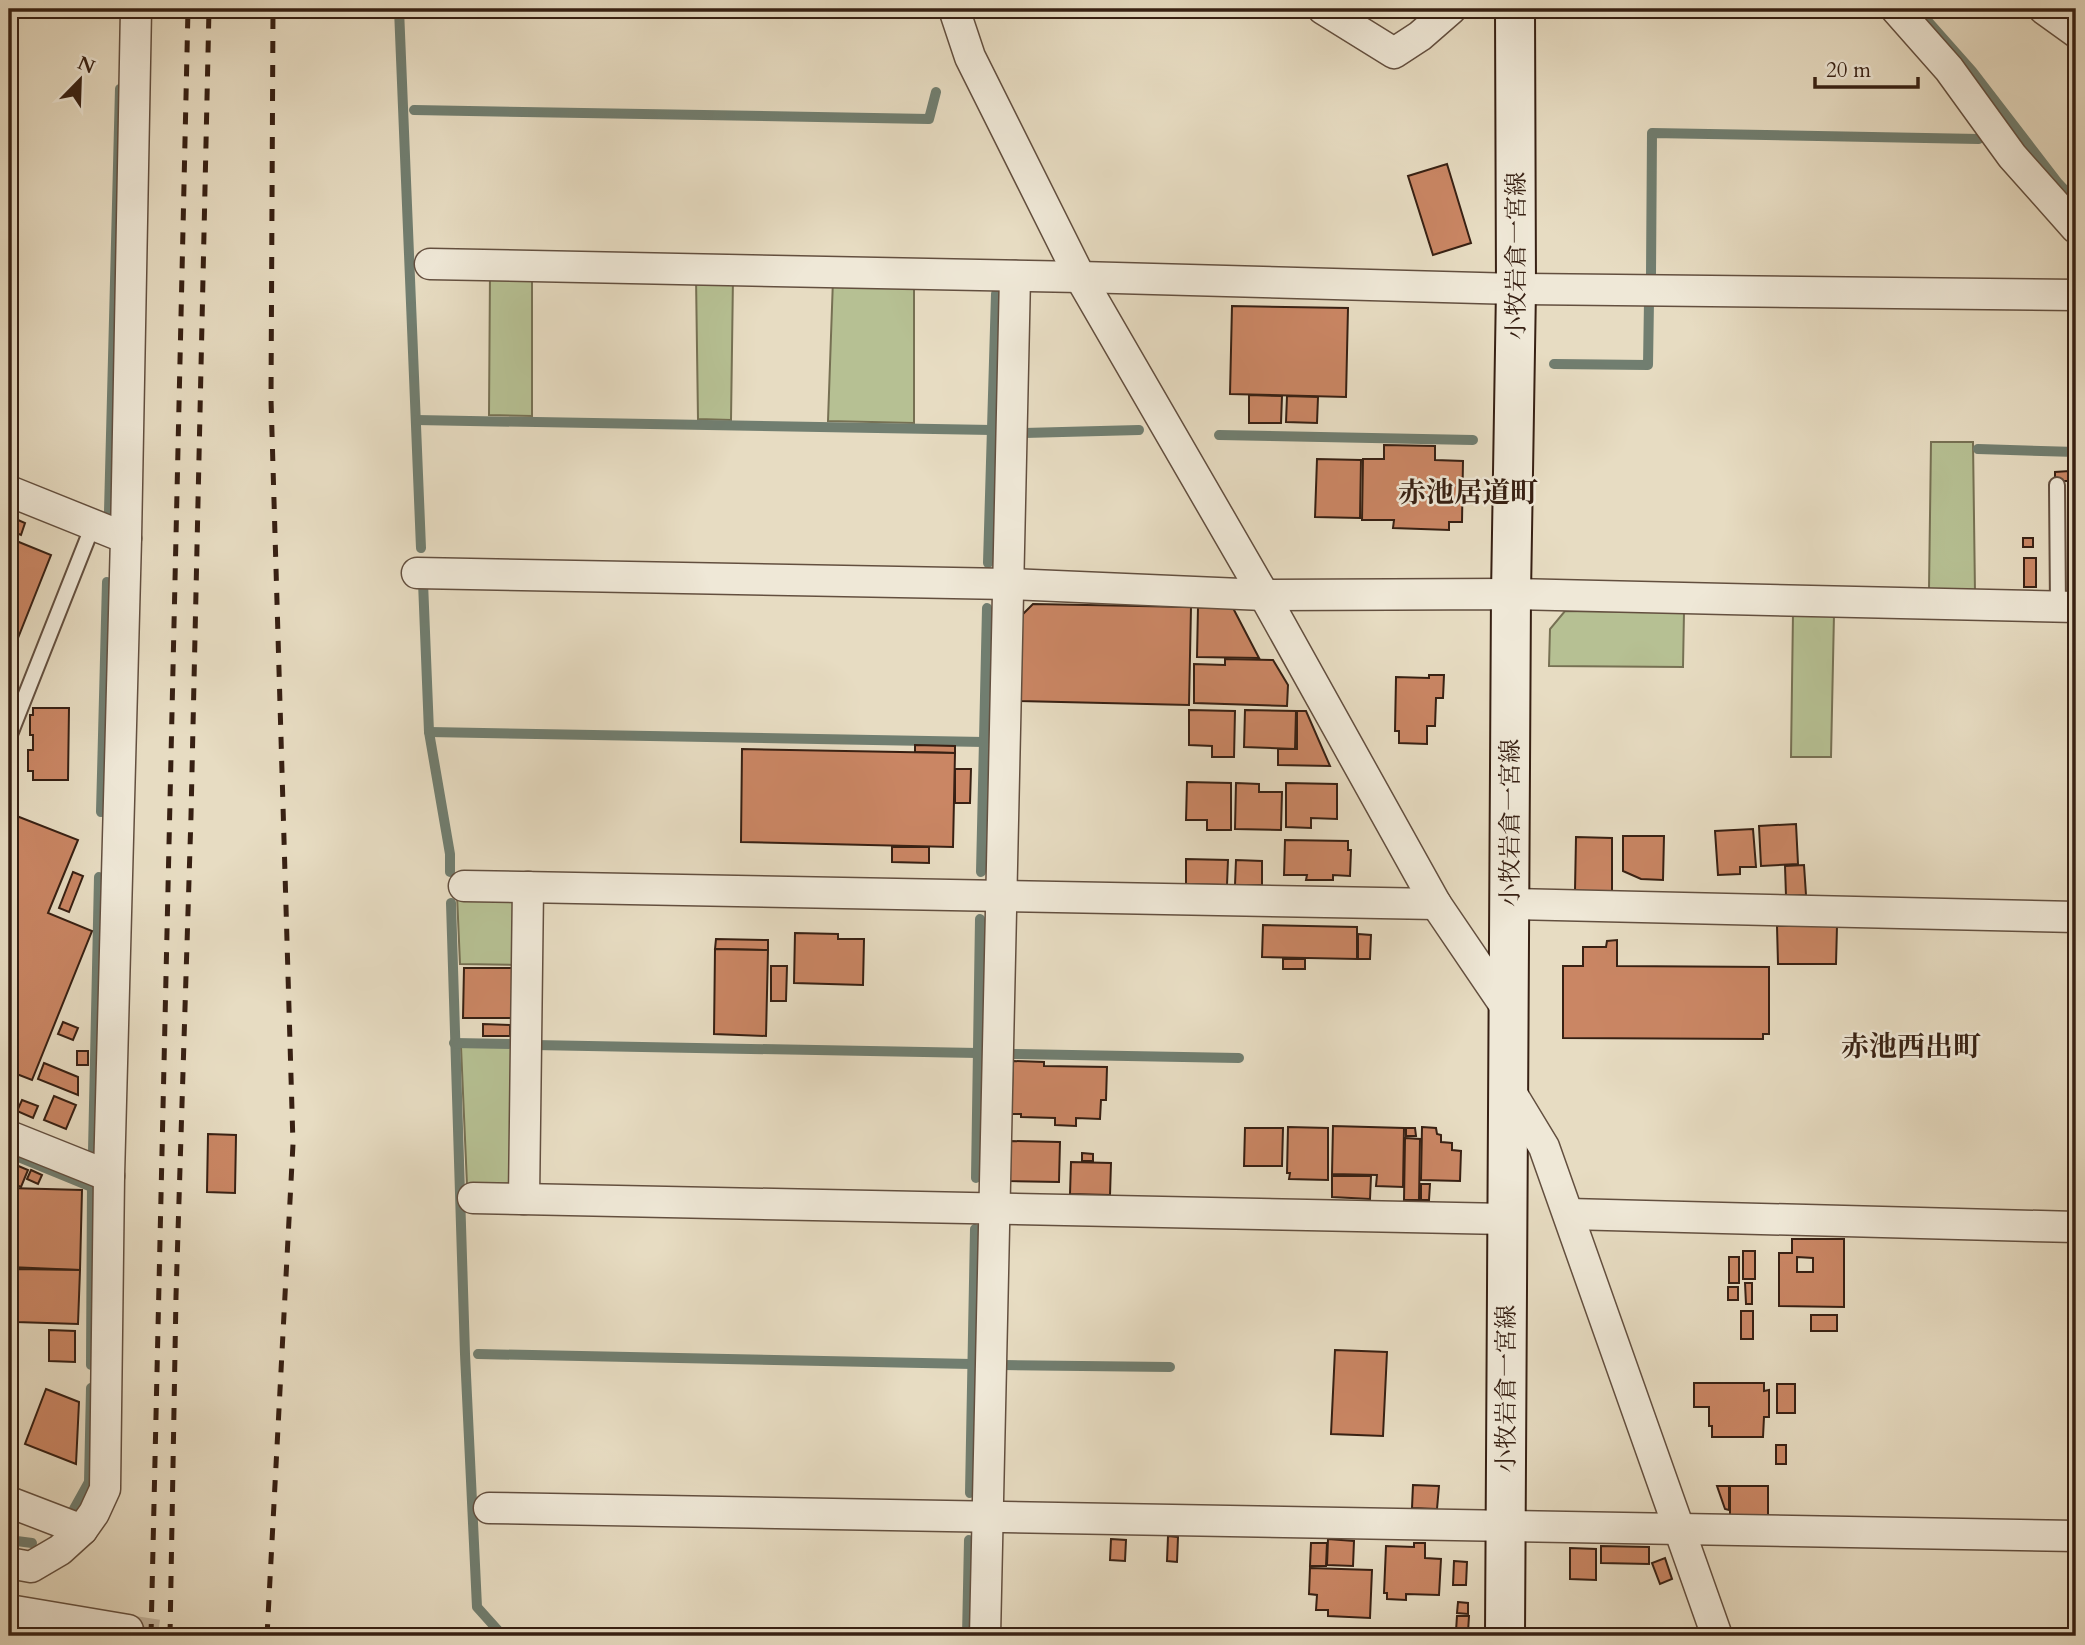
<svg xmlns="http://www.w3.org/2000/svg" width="2085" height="1645" viewBox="0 0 2085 1645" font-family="Cardo,'Noto Serif JP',serif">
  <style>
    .green { fill: #b6c093; stroke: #767053; stroke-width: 2 }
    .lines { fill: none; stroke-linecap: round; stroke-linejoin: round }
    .stream { stroke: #717e70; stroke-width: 10 }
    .building { fill: #ca8664; stroke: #372013; stroke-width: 2; fill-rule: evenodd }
    .minor-tunnel { stroke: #c4b69f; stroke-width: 30; stroke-dasharray: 30 15; stroke-linecap: butt }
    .service-casing { stroke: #634f3f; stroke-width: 18 }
    .minor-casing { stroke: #634f3f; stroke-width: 33 }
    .secondary-casing { stroke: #372013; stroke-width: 42 }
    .service { stroke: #efe8d7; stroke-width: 14 }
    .minor { stroke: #efe8d7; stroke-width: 30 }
    .secondary { stroke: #efe8d7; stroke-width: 38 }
    .rail { stroke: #372013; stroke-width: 5; stroke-dasharray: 12 12; stroke-linecap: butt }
    .labels { text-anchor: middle; stroke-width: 5; stroke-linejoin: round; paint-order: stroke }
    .street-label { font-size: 24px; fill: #372013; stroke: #efe8d7 }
    .quarter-label { font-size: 28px; font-weight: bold; fill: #372013; stroke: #efe8d7 }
  </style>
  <rect width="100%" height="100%" fill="#e7dcc2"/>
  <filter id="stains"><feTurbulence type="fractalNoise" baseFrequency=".00286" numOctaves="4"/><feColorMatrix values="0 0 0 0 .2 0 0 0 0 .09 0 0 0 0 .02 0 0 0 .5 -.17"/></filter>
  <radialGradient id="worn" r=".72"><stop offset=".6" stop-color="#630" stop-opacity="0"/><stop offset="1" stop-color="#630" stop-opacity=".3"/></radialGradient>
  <g class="green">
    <polygon points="490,273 532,274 532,416 489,415"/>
    <polygon points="696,277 733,277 731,420 698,419"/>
    <polygon points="833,279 914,281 914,423 828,421"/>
    <polygon points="1931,442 1973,442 1975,593 1963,589 1929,589"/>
    <polygon points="1565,611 1684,612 1683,667 1549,666 1550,629"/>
    <polygon points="1793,613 1834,614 1831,757 1791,757"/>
    <polygon points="457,895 522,896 521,965 460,964"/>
    <polygon points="461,1047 521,1047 521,1183 467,1185"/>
  </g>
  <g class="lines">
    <g class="stream">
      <polyline points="399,9 421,548"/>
      <polyline points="1917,9 1972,71 2058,183 2076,202"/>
      <polyline points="414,110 929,119 936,92"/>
      <polyline points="1651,274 1652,133 1979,139"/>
      <polyline points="1554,364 1648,365 1649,301"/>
      <polyline points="416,420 992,430"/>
      <polyline points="1024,433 1139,430"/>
      <polyline points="1219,435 1473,440"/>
      <polyline points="1978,449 2076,452"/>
      <polyline points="109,512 120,89"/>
      <polyline points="988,563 996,294"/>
      <polyline points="423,582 429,732 450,854 450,872"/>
      <polyline points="429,732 984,742"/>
      <polyline points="101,812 107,582"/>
      <polyline points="981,872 987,608"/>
      <polyline points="451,903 465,1354 477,1607 503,1636"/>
      <polyline points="454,1043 517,1044"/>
      <polyline points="534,1045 978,1053"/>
      <polyline points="1013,1054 1239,1058"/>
      <polyline points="93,1151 99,877"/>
      <polyline points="9,1153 92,1187"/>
      <polyline points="976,1178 980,919"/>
      <polyline points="478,1354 972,1364"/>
      <polyline points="91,1365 92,1183"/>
      <polyline points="1004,1365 1170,1367"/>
      <polyline points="970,1493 975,1229"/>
      <polyline points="74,1509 89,1482 91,1388"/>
      <polyline points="9,1540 32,1543"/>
      <polyline points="967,1636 969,1540"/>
    </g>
  </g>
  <g class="building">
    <polygon points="1447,164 1471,243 1433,255 1408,176"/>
    <polygon points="1232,306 1348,308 1346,397 1230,394"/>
    <polygon points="1249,395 1282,396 1281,423 1249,423"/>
    <polygon points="1287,396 1318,397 1317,423 1286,422"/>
    <polygon points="1384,445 1435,446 1435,460 1463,461 1462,522 1449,522 1449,530 1393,528 1394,520 1362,520 1363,459 1384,459"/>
    <polygon points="1317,459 1361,460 1360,518 1315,517"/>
    <polygon points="2069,471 2069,481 2055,481 2055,472"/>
    <polygon points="9,516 25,523 21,535 9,530"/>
    <polygon points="9,538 51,555 12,653 9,652"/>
    <rect x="2023" y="538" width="10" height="9"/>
    <rect x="2024" y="558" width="12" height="29"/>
    <polygon points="1033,604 1191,607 1189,705 1019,701 1021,616"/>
    <polygon points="1198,607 1233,608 1259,658 1197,657"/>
    <polygon points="1225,659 1273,660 1288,685 1287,706 1194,703 1194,664 1225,665"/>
    <polygon points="1429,675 1444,675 1443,698 1436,698 1435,726 1427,726 1427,744 1399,743 1399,731 1395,731 1396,677 1429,678"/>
    <polygon points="33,708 69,708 68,780 33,780 33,771 28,771 28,750 33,750 33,735 30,735 30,715 33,715"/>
    <polygon points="1189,710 1235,711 1234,757 1212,757 1212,746 1189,745"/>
    <polygon points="1245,710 1296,711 1295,749 1244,747"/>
    <polygon points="1297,711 1306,711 1330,766 1278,765 1278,749 1297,749"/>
    <polygon points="915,745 955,746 955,753 915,752"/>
    <polygon points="742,749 955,753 953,847 741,842"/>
    <polygon points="955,769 971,769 970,803 955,803"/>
    <polygon points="1187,782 1231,783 1231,830 1207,830 1207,820 1186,820"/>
    <polygon points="1236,783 1259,784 1259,792 1282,792 1281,830 1235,829"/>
    <polygon points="1286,783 1337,784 1337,819 1311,818 1311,828 1286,827"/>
    <polygon points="9,813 78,840 48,913 92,931 32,1080 9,1071"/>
    <polygon points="1796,824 1798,864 1761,866 1759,826"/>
    <polygon points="1753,829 1756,867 1740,867 1740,874 1718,875 1715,831"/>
    <polygon points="1623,836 1664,836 1663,880 1641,879 1623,871"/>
    <polygon points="1576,837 1612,838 1612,892 1575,891"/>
    <polygon points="1285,840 1348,841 1348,850 1351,850 1350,876 1333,875 1333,880 1306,880 1307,875 1284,875"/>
    <polygon points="892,847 929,847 929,863 892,862"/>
    <polygon points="1186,859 1228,860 1227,885 1186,884"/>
    <polygon points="1236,860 1262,861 1262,885 1235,885"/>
    <polygon points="1804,865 1806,895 1786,896 1785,866"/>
    <polygon points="73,872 83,876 69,912 59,908"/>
    <polygon points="1263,925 1357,927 1357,959 1262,957"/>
    <polygon points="1777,926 1837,926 1836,964 1778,964"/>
    <polygon points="795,933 838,934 838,939 864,939 863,985 794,983"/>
    <polygon points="1358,934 1371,935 1370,959 1358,959"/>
    <polygon points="716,939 768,940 768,950 715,949"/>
    <polygon points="1617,940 1617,966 1769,967 1769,1034 1763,1034 1763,1039 1563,1038 1563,966 1583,966 1583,947 1606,947 1607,941"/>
    <polygon points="715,949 768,950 766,1036 714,1034"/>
    <rect x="1283" y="959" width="22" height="10"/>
    <polygon points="771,966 787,966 786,1001 771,1001"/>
    <polygon points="464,968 515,968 515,1018 463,1018"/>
    <polygon points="63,1022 78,1028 73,1040 58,1034"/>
    <polygon points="483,1024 510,1025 510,1036 483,1036"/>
    <rect x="77" y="1051" width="11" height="14"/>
    <polygon points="1013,1061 1044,1062 1044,1066 1107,1067 1106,1100 1101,1100 1100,1119 1076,1118 1076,1126 1055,1125 1055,1118 1021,1117 1021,1114 1011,1114"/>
    <polygon points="44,1063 78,1077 78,1095 38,1079"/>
    <polygon points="54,1096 76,1105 66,1129 44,1120"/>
    <polygon points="22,1100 38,1106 33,1118 17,1111"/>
    <polygon points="1333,1126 1404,1128 1403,1187 1376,1186 1377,1175 1332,1174"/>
    <polygon points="1288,1127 1328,1128 1328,1180 1289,1179 1290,1173 1287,1173"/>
    <polygon points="1422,1127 1436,1128 1437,1134 1441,1135 1441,1142 1452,1143 1452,1150 1461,1151 1460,1181 1421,1180"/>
    <polygon points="1245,1128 1283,1128 1282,1166 1244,1166"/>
    <polygon points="1406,1128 1415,1128 1416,1136 1406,1136"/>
    <polygon points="208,1134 236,1135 235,1193 207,1192"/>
    <polygon points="1405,1138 1420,1139 1419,1200 1404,1200"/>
    <polygon points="1010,1141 1060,1142 1059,1182 1009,1181"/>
    <polygon points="1082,1153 1093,1154 1093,1161 1082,1161"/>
    <polygon points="9,1162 28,1170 21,1187 9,1182"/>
    <polygon points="1071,1162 1111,1163 1110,1195 1070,1194"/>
    <polygon points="31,1170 42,1175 38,1184 27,1179"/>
    <polygon points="1332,1176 1371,1176 1370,1199 1332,1197"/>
    <polygon points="1421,1184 1430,1184 1429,1200 1421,1200"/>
    <polygon points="9,1188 82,1190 80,1270 9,1267"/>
    <path d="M1792,1239h52v68l-65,-1v-53h13zM1797,1257l16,1v14h-16z"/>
    <rect x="1743" y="1251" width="12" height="28"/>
    <rect x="1729" y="1257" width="10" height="26"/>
    <polygon points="17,1269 80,1270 78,1324 16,1322"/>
    <polygon points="1745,1283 1752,1283 1752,1304 1746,1304"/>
    <rect x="1728" y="1287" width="10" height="13"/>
    <rect x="1741" y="1311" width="12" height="28"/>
    <rect x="1811" y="1315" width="26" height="16"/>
    <polygon points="49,1330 75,1331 75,1362 49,1361"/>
    <polygon points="1335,1350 1387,1352 1383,1436 1331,1434"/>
    <polygon points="1694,1383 1764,1383 1764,1391 1769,1390 1769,1417 1764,1417 1763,1437 1712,1437 1712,1426 1709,1426 1709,1407 1694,1407"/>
    <rect x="1777" y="1384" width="18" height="29"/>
    <polygon points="46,1389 79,1402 76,1464 25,1444"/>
    <rect x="1776" y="1445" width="10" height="19"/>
    <polygon points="1413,1485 1439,1486 1437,1509 1412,1508"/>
    <polygon points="1717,1486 1729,1486 1729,1510 1725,1509"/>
    <polygon points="1730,1486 1768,1486 1768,1517 1730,1516"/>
    <polygon points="1168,1536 1178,1537 1177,1562 1167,1561"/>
    <polygon points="1111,1539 1126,1540 1125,1561 1110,1560"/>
    <polygon points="1328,1539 1354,1541 1353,1566 1327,1565"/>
    <polygon points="1311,1543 1327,1543 1326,1566 1310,1566"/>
    <polygon points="1414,1543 1425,1543 1425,1558 1441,1559 1439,1595 1406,1594 1406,1600 1387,1599 1387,1593 1384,1593 1386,1546 1414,1547"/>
    <polygon points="1601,1546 1649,1547 1649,1564 1601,1563"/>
    <polygon points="1570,1548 1596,1549 1596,1580 1570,1579"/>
    <polygon points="1665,1558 1672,1579 1660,1584 1652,1563"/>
    <polygon points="1454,1561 1467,1562 1466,1585 1453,1585"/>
    <polygon points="1310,1568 1372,1570 1370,1618 1328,1616 1328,1610 1316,1610 1317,1595 1309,1594"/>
    <polygon points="1458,1602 1468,1603 1468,1614 1457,1613"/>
    <polygon points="1457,1616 1469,1616 1468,1632 1456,1631"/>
  </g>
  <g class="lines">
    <polyline class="minor-tunnel" points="128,1630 166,1636"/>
    <g class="service-casing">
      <g id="service">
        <polyline points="2057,485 2058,607"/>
        <polyline points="9,737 93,525"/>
      </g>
    </g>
    <g class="minor-casing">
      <g id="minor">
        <polyline points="954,9 970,57 1080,277 1264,595 1436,904 1508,1010"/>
        <polyline points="1323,9 1394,53 1420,36 1451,9"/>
        <polyline points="1896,9 1949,69 2012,156 2076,228"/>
        <polyline points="2044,9 2076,32"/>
        <polyline points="430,264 1080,277 1516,289 2076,295"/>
        <polyline points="9,491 126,538 109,1176 105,1489 94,1513 82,1530 60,1550 31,1567 9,1563"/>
        <polyline points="126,538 136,9"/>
        <polyline points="417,573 1008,584 1264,595 1511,594 2076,607"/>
        <polyline points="464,886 1436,904"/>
        <polyline points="1510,904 2076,917"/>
        <polyline points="1507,1086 1544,1147 1717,1636"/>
        <polyline points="9,1136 109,1176"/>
        <polyline points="473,1198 1506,1219"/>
        <polyline points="524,1199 528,887"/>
        <polyline points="1569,1214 2076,1227"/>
        <polyline points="9,1502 82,1530"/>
        <polyline points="489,1508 2076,1536"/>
        <polyline points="9,1610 128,1630"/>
        <polyline points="985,1636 1015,276"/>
      </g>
    </g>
    <g class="secondary-casing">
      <polyline id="secondary" points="1505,1636 1511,594 1516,289 1515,9"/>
    </g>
    <use href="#service" class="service"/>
    <use href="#minor" class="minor"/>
    <use href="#secondary" class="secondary"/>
    <g class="rail">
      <polyline points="151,1636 188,9"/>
      <polyline points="170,1636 176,1296 191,816 209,9"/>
      <polyline points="267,1636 293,1144 271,399 273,9"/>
    </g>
  </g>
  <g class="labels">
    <g class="street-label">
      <text transform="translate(1516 256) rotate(-90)" y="8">小牧岩倉一宮線</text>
      <text transform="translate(1510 823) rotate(-90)" y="8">小牧岩倉一宮線</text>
      <text transform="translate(1506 1389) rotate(-90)" y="8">小牧岩倉一宮線</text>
    </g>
    <g class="quarter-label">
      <text x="1468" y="502">赤池居道町</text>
      <text x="1911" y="1056">赤池西出町</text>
    </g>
  </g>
  <rect width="2085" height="1645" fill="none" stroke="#e7dcc2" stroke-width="35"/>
  <rect x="10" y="10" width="2064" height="1624" fill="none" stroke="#372013" stroke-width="3.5"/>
  <rect x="18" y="18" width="2050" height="1610" fill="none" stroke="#372013" stroke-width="2"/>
  <g transform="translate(80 80) rotate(23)" stroke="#efe8d7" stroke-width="5" paint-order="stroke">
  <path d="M0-5L12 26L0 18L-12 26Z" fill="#372013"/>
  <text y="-10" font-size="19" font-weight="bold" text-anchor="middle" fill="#372013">N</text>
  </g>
  <path d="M1815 77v10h103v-10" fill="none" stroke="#372013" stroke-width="3.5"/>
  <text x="1826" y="77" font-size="21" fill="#372013" stroke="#efe8d7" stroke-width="5" paint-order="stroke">20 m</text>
  <rect width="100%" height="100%" filter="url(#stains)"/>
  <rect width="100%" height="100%" fill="url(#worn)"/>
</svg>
